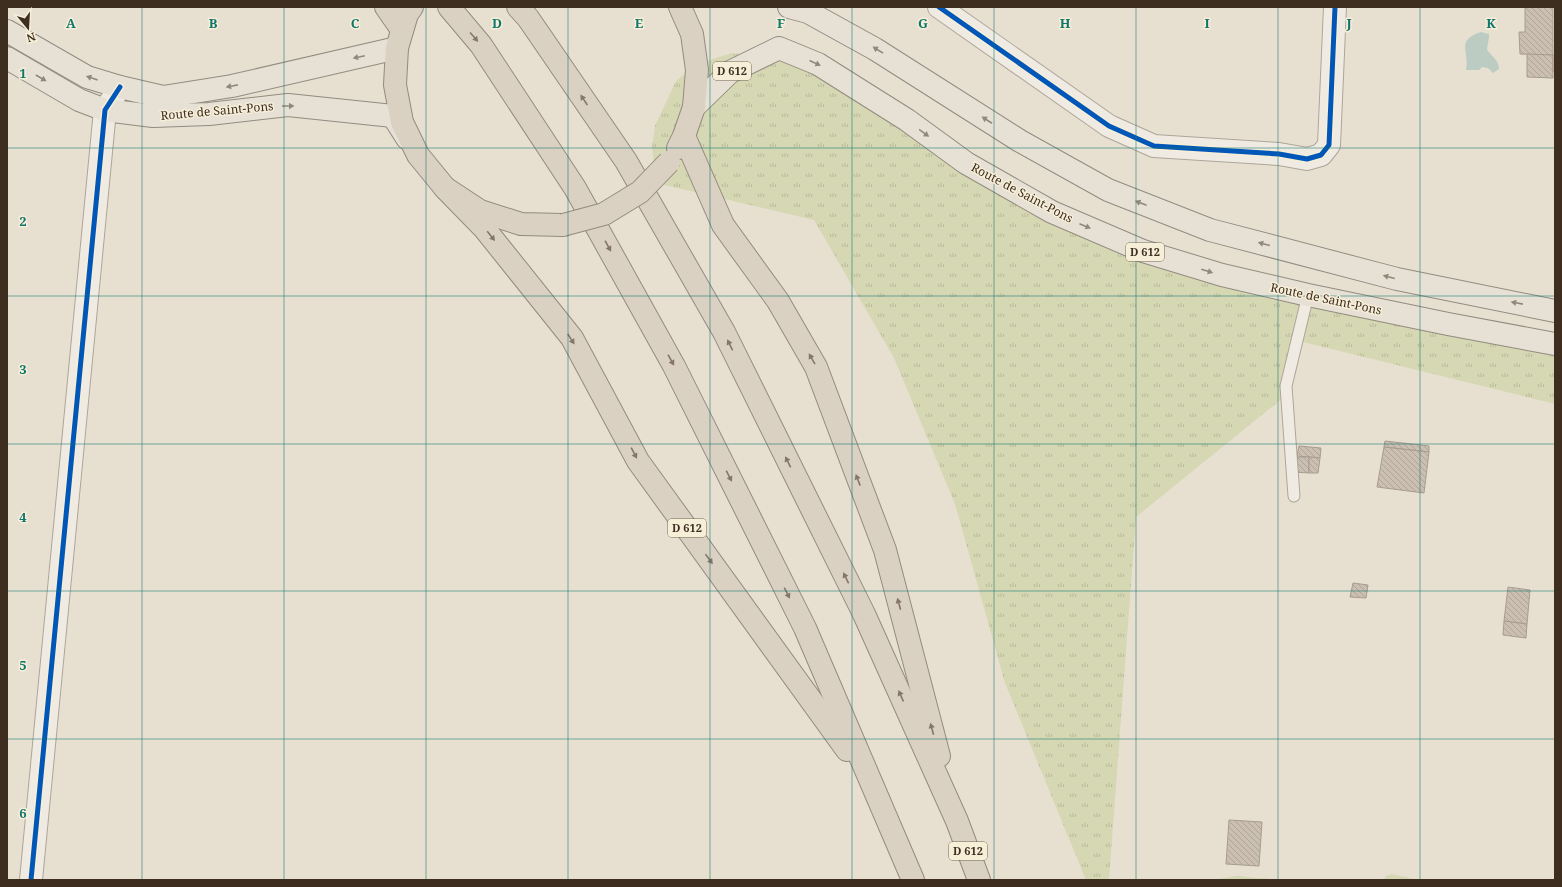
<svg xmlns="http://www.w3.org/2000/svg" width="1562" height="887" viewBox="0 0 1562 887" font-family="'Noto Serif',serif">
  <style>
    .grass { fill: url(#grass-tufts) }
    .water { fill: #bcccc2 }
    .building { fill: url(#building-back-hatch); stroke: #a89c90 }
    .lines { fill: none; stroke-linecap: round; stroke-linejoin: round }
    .lane-casing { stroke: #ada599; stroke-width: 13 }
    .street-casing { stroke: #ada599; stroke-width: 24 }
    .primary-casing { stroke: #928b80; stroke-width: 24 }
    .highway-casing { stroke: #928b80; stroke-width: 24 }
    .lane { stroke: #efebe3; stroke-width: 11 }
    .street { stroke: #efebe3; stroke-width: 22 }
    .primary { stroke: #e6e1d4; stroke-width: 22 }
    .highway { stroke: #dad1c2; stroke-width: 22 }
    .highway-bridge-casing { stroke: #928b80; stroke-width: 24; stroke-linecap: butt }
    .highway-bridge { stroke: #dad1c2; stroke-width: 22 }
    .cycleway-casing { stroke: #f7eed8; stroke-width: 8 }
    .cycleway { stroke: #0057b8; stroke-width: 5 }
    .oneway { fill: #847769 }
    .oneway2 { fill: #92887a }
    .grid { fill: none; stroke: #0f766e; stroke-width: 1; stroke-opacity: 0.55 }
    .labels { text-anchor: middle; stroke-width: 3; stroke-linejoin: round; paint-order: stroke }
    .shield { fill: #f7eed8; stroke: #756857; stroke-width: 1 }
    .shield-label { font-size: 11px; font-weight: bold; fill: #3d2e20 }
    .street-label { font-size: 12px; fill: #3d2e20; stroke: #f7eed8 }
    .grid-label { font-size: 13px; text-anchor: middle; font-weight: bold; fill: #0f766e; stroke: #f7eed8; stroke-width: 3; stroke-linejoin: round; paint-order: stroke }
  </style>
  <defs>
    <pattern id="grass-tufts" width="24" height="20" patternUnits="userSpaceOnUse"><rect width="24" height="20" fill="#d6d7b3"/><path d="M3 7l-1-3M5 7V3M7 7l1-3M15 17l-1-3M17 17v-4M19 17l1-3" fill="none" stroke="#b9b99a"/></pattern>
    <pattern id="building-back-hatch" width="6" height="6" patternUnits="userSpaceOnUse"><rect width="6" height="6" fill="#cbbfb2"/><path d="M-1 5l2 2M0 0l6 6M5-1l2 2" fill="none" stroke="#afa499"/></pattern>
  </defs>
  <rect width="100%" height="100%" fill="#e7e0d1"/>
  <g class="grass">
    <polygon points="732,53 781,59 824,77 1136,258 1555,352 1555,404 1295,340 1289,393 1136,517 1109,880 1086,880 1005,683 955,504 894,358 814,220 656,183 652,147 655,126 676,81 697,64"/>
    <polygon points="1391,874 1420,880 1381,880"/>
    <polygon points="1235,876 1283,880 1213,880"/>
  </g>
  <path class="water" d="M1481,32l8,2v3l-2,12c4,8 12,10 12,20l-6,4 -5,-5 -6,-1 -3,3h-13c4,-18 -11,-30 15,-38z"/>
  <g class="building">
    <polygon points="1525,7 1553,7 1553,55 1520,54 1519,32 1525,32"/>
    <polygon points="1527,54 1553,55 1553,78 1527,77"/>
    <rect x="1553" y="55" width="2" height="16"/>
    <polygon points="1385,441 1429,446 1429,452 1384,447"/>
    <polygon points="1299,446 1321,448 1320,458 1297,456"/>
    <polygon points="1384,447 1429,452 1424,493 1377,487"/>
    <polygon points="1294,457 1309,457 1309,473 1293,472"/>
    <polygon points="1309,457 1320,458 1318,473 1309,473"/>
    <polygon points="1353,583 1368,585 1366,598 1350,597"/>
    <polygon points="1508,587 1530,590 1527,624 1504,621"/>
    <polygon points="1504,621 1527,624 1526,638 1503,635"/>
    <polygon points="1229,820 1262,822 1259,866 1226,864"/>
  </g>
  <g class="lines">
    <g class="lane-casing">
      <polyline id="lane" points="1294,496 1286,386 1308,295"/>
    </g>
    <g class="street-casing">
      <g id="street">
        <polyline points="939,7 1109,126 1154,146 1279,154 1307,159 1321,155 1329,145 1335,7"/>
        <polyline points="31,880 105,110 120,87"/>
      </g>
    </g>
    <g class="primary-casing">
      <g id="primary">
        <polyline points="789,7 808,12 875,49 1020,141 1108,190 1210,230 1397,279 1555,311"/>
        <polyline points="7,31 87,77 120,87 163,97 232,86 397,48"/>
        <polyline points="7,58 79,100 105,110 153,116 209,114 288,105 393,116 407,138"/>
        <polyline points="694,107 730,72 779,48 818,64 907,120 966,163 1052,212 1143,251 1222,275 1308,295 1448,324 1555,344"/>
      </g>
    </g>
    <g class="highway-casing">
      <g id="highway">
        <polyline points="386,7 402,30"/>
        <polyline points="412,7 407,14 397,48 395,85 402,122 418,155 445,188 480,211 521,224 563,225"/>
        <polyline points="449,7 481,45 575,188 674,366 805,628 913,880"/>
        <polyline points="518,7 528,18 626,161 724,332 864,614 957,821 979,880"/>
        <polyline points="684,136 723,225 778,301 816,367 885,550 939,756"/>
        <polyline points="678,148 684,136 694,107 697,70 692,34 680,7"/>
        <polyline points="445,188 484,228 572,338 638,461 847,750"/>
      </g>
    </g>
    <use href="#lane" class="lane"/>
    <use href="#street" class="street"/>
    <use href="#primary" class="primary"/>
    <use href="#highway" class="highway"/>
    <g class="highway-bridge-casing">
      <polyline id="highway-bridge" points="563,225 604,214 640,192 669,162"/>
    </g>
    <use href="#highway-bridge" class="highway-bridge"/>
    <g class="cycleway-casing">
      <g id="cycleway">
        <polyline points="939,7 1109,126 1154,146 1279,154 1307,159 1321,155 1329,145 1335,7"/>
        <polyline points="31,880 105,110 120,87"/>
      </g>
    </g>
    <use href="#cycleway" class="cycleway"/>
  </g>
  <defs><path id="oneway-solid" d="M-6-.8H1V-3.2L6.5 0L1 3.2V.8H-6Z"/></defs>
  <g class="oneway">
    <use href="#oneway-solid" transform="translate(474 37) rotate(49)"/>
    <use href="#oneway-solid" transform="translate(584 100) rotate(-124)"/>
    <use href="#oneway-solid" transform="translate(491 236) rotate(51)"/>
    <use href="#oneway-solid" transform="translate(608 246) rotate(61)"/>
    <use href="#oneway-solid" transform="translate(571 339) rotate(57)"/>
    <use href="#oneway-solid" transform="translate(730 345) rotate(-116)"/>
    <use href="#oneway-solid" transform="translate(812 359) rotate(-120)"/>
    <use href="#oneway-solid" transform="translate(671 360) rotate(61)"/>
    <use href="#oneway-solid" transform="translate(634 453) rotate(62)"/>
    <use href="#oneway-solid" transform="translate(788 462) rotate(-116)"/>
    <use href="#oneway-solid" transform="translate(729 476) rotate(63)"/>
    <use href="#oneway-solid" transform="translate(858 480) rotate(-111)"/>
    <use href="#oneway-solid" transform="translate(709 559) rotate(54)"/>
    <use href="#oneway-solid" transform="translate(846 578) rotate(-116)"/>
    <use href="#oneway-solid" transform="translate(787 593) rotate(63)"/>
    <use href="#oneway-solid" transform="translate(899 604) rotate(-105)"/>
    <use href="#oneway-solid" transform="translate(901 696) rotate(-114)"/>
    <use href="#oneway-solid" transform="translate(932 729) rotate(-105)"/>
  </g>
  <g class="oneway2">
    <use href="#oneway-solid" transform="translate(878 50) rotate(-148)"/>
    <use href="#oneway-solid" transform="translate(359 57) rotate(168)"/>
    <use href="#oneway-solid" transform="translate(815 63) rotate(25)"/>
    <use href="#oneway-solid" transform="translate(41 78) rotate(30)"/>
    <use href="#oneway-solid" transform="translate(92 78) rotate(-161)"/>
    <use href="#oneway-solid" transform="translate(232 86) rotate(169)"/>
    <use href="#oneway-solid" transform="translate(288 106)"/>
    <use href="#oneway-solid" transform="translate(987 120) rotate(-147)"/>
    <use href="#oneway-solid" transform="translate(924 133) rotate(36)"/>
    <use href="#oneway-solid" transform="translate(1141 203) rotate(-159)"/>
    <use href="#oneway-solid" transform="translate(1085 226) rotate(23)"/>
    <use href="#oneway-solid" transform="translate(1264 244) rotate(-165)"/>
    <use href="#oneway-solid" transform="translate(1207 271) rotate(17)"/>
    <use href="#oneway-solid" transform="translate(1389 277) rotate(-165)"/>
    <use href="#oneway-solid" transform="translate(1517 303) rotate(-169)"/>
  </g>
  <path class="grid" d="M142,7v873M284,7v873M426,7v873M568,7v873M710,7v873M852,7v873M994,7v873M1136,7v873M1278,7v873M1420,7v873M7,148h1548M7,296h1548M7,444h1548M7,591h1548M7,739h1548"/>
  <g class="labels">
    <g class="shield">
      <rect x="713" y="62" width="38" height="18" rx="3"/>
      <rect x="1126" y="243" width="38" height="18" rx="3"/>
      <rect x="668" y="519" width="38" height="18" rx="3"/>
      <rect x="949" y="842" width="38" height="18" rx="3"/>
    </g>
    <g class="shield-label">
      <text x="732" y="75">D 612</text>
      <text x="1145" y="256">D 612</text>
      <text x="687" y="532">D 612</text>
      <text x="968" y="855">D 612</text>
    </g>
    <g class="street-label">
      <text transform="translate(217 111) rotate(-5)" y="4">Route de Saint-Pons</text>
      <text transform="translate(1022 193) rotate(28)" y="4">Route de Saint-Pons</text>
      <text transform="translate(1326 299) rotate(12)" y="4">Route de Saint-Pons</text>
    </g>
  </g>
  <g class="grid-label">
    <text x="71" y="28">A</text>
    <text x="213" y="28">B</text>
    <text x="355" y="28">C</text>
    <text x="497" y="28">D</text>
    <text x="639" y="28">E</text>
    <text x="781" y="28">F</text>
    <text x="923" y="28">G</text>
    <text x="1065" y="28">H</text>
    <text x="1207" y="28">I</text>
    <text x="1349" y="28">J</text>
    <text x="1491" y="28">K</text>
    <text x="23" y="78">1</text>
    <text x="23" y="226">2</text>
    <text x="23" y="374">3</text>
    <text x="23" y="522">4</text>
    <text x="23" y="670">5</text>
    <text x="23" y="818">6</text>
  </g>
  <rect width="1562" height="887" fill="none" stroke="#3d2e20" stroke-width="16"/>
  <g transform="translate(28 28) rotate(162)" stroke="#f7eed8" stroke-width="3" paint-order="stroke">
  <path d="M0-3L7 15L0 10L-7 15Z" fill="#3d2e20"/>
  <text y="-6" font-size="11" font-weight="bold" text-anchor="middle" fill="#3d2e20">N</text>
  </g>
</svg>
